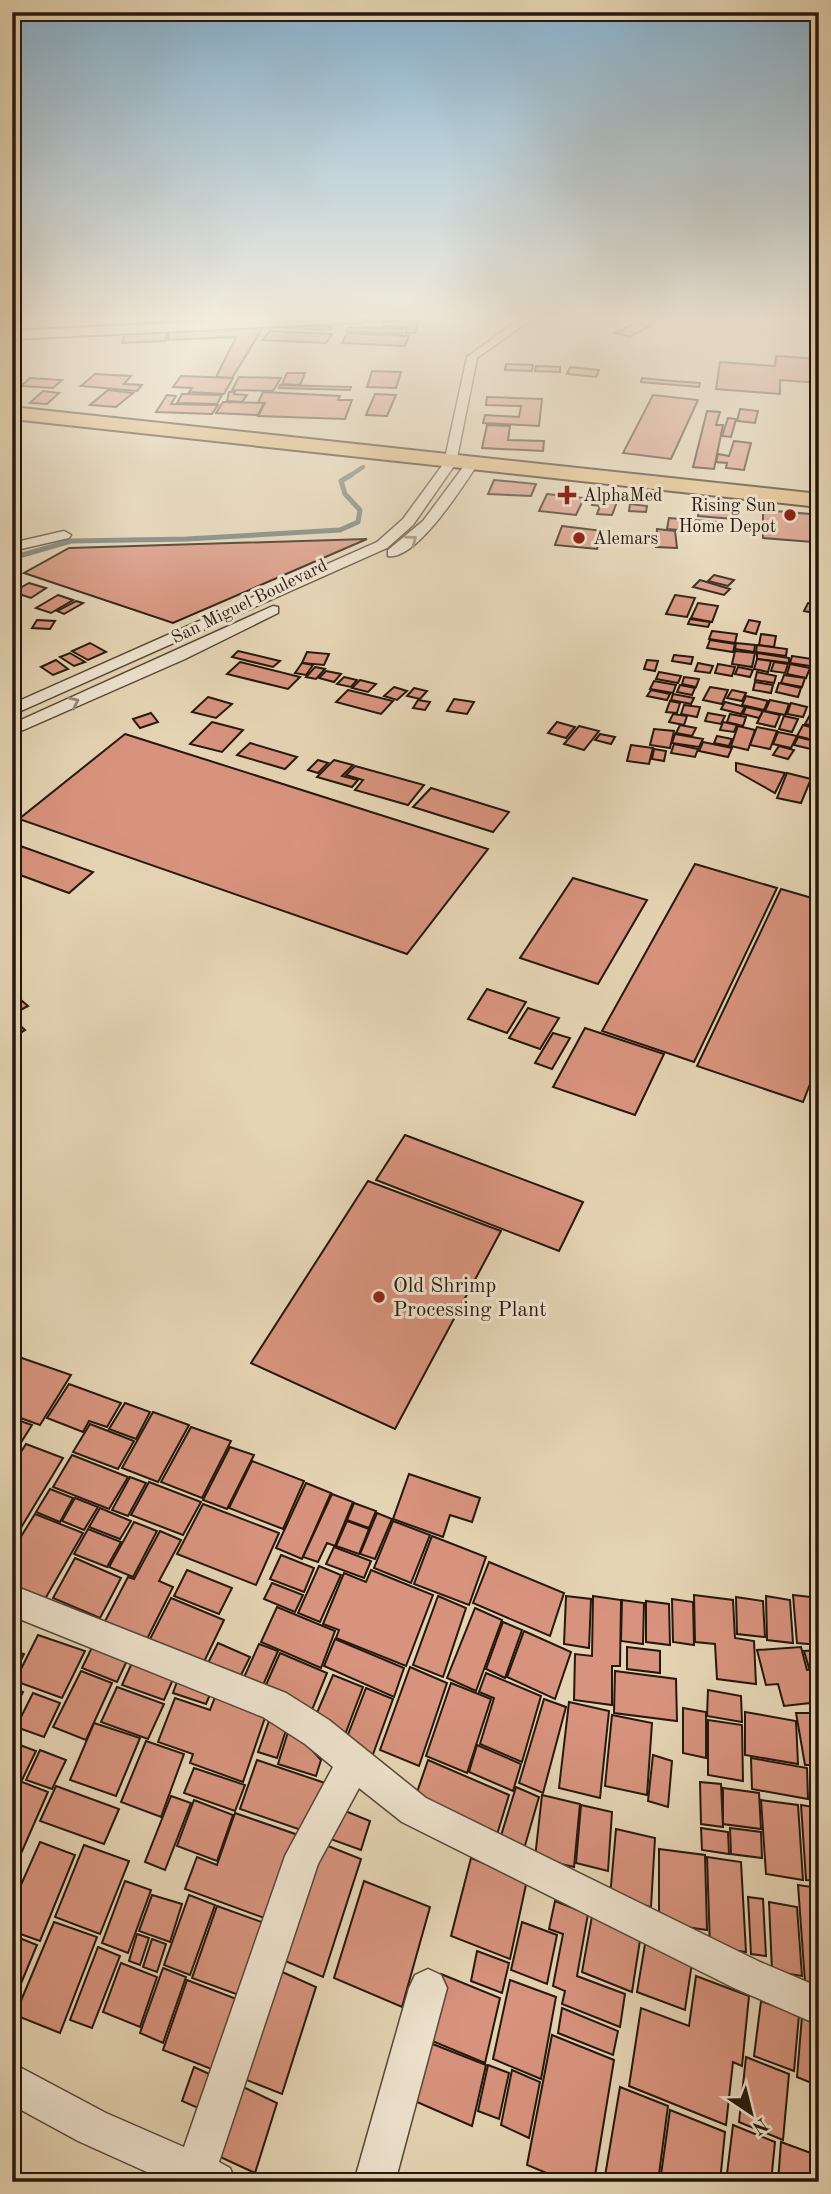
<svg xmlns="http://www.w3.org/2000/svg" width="831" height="2194" viewBox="0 0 831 2194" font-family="'Old Standard TT',serif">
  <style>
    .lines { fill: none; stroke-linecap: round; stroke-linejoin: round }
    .stream-far1 { stroke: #6b7772; stroke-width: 4.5 }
    .stream { stroke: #6b7772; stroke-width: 5 }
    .building { fill: #d8937e; stroke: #25180d; stroke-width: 2 }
    .street-casing { stroke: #554737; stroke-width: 3 }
    .secondary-casing { stroke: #25180d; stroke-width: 4 }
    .highway-casing { stroke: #25180d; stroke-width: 4 }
    .street { fill: #eee3ce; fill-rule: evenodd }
    .secondary { fill: #eee3ce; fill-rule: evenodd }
    .highway { fill: #e2ba7a; fill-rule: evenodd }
    .oneway { stroke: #948877 }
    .poi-dot { fill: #8f2418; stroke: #eee3ce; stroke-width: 2.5 }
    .labels { text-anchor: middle; stroke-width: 6; stroke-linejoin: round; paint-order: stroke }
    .far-poi-label { font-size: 18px; fill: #25180d; stroke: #eee3ce; text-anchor: start }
    .far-street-label { font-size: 18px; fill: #25180d; stroke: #eee3ce }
    .poi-label { font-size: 21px; fill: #25180d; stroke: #eee3ce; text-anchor: start }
  </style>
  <rect width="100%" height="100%" fill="#e5d4b4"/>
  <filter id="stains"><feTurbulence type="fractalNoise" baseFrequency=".00286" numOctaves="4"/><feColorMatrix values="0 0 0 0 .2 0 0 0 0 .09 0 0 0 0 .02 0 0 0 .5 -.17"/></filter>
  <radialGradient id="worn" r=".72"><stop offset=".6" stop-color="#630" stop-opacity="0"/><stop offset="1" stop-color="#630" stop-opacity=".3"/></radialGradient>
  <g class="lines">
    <g class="stream-far1">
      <polyline points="645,321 650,318"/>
      <polyline points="348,477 363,467"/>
    </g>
    <polyline class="stream" points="12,558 71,541 187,539 340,530 358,522 360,510 345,494 341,481 351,475"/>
  </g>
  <g class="building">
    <polygon points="419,320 415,333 405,333 407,327 383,326 385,322"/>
    <polygon points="635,323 650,326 630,337 615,333"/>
    <polygon points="290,325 333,327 331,330 287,328"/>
    <polygon points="264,326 232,378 216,377 236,337 168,340 168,331"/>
    <polygon points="348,327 403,329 401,334 346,331"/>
    <polygon points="167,331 165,341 122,343 125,332"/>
    <polygon points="270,331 332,334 326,343 263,340"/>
    <polygon points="347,333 409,336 405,346 342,343"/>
    <polygon points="776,356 819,359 819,383 780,380 780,394 716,389 720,362 775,366"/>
    <polygon points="506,364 533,365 532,371 505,370"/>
    <polygon points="536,366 560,367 560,372 535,371"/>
    <polygon points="570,367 599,370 596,377 567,374"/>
    <polygon points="372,371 401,372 396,388 367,387"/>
    <polygon points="287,373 305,373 300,385 282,384"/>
    <polygon points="95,374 131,376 124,384 142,385 137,391 81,386"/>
    <polygon points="181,376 233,378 224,394 189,392 192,388 173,387"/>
    <polygon points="239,377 281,378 273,391 232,390"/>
    <polygon points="30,378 62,380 53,388 21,386"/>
    <polygon points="642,378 672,381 700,383 699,387 641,382"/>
    <polygon points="280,385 351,387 350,390 279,388"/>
    <polygon points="108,390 133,393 116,407 90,405"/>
    <polygon points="43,391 59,393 47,404 30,403"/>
    <polygon points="229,392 235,392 234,394 247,395 242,402 227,401"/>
    <polygon points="263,392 340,396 338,400 352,400 345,419 258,416 265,403 258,403"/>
    <polygon points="182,394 222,395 217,404 177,403"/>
    <polygon points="375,394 396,395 387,416 366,415"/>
    <polygon points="167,395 176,396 171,404 218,405 212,414 156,412"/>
    <polygon points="653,395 698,400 671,459 623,453"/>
    <polygon points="487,397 542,399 539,426 483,423 485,415 519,417 521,406 486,405"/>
    <polygon points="223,402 264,403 258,415 216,413"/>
    <polygon points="740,409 758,411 755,423 737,421"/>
    <polygon points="707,411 720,412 716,425 723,425 714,469 693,467"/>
    <polygon points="728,418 736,419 731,437 722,436"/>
    <polygon points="487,425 510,426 508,440 544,441 543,451 482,448"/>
    <polygon points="734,441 751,443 744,470 726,468 727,463 716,462 718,454 729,456"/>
    <polygon points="494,480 536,484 531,496 488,494"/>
    <polygon points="598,491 620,494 612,515 597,514 600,506 592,505"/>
    <polygon points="547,494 584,498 576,515 539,511"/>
    <polygon points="630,504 647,506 646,512 629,511"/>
    <polygon points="699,508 734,511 733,519 698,516"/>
    <polygon points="763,510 810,514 812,542 763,538"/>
    <polygon points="811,514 819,514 819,537 813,536"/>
    <polygon points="669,518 693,520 691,531 667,529"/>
    <polygon points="694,520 717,522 716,533 693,531"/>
    <polygon points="562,526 603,531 597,549 555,545"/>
    <polygon points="657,529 675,531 677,548 656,547"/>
    <polygon points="367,539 173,623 24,573 69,548"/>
    <polygon points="714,575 734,580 728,586 708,581"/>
    <polygon points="700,580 730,589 724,595 693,587"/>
    <polygon points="29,583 46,588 31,598 13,592"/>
    <polygon points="58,595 73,600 51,613 36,608"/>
    <polygon points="675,595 695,598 687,617 666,614"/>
    <polygon points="76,601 83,603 64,614 57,611"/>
    <polygon points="698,603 718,606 712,622 691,618"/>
    <polygon points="808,603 819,605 819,614 804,611"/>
    <polygon points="690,619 710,622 708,627 688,624"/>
    <polygon points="37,620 55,621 50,629 32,628"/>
    <polygon points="749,620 760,622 756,634 744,631"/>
    <polygon points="712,631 737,634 735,643 709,639"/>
    <polygon points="761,634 776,636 774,647 759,645"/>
    <polygon points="710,640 735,644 733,652 707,648"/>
    <polygon points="90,643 106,652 88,660 72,651"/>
    <polygon points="736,643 755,645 754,652 735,649"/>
    <polygon points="757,645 787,649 786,656 756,652"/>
    <polygon points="238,651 280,661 273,667 232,657"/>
    <polygon points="735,651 755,653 752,667 732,664"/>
    <polygon points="307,652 329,654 324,665 302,663"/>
    <polygon points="70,653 85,662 74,666 60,657"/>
    <polygon points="757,653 789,658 789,663 757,659"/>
    <polygon points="674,655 693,657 691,664 672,661"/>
    <polygon points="792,656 812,659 810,666 790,663"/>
    <polygon points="757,659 771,661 768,672 754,669"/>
    <polygon points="56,660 68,669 53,675 41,667"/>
    <polygon points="647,660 658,661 655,671 644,669"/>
    <polygon points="240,662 300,677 288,689 227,674"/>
    <polygon points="774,662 788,664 785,673 771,671"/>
    <polygon points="302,663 313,665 306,675 295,673"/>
    <polygon points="698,663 713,666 710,673 695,671"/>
    <polygon points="718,664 735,667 732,676 715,673"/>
    <polygon points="790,664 810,668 806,678 787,674"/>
    <polygon points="315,667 325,669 316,679 306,677"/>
    <polygon points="738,667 753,670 750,677 735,674"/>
    <polygon points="326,671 341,674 334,682 319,678"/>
    <polygon points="659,672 681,676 678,683 656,679"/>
    <polygon points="757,672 776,676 774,683 755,680"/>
    <polygon points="784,675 805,678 802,687 781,683"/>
    <polygon points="344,677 357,680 351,687 337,684"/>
    <polygon points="684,677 699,679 696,687 682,684"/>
    <polygon points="360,680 376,684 368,692 352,688"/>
    <polygon points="654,681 676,685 673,693 650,689"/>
    <polygon points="755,682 773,685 771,693 753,690"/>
    <polygon points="779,683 801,688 798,697 776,692"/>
    <polygon points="680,685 695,688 692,695 677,692"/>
    <polygon points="394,687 407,691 397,700 384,696"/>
    <polygon points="710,687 728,690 722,704 703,700"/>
    <polygon points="414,688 427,691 420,699 407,696"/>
    <polygon points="348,690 393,701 381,714 336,702"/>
    <polygon points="651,690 670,694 667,700 647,696"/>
    <polygon points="732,690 746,693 742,701 727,698"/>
    <polygon points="673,694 694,698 691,704 671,700"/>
    <polygon points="746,696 768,701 764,710 742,705"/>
    <polygon points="208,697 232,704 216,718 192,712"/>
    <polygon points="454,699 474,702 467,714 447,711"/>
    <polygon points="418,700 430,702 425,710 413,708"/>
    <polygon points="770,700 789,704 785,715 765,711"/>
    <polygon points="670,701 680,703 677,713 666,712"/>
    <polygon points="725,702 745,707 741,714 721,709"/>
    <polygon points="791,703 807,707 803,717 787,714"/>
    <polygon points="684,705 700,707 697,717 681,714"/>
    <polygon points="746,707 763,711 759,718 743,714"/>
    <polygon points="763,711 780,715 775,727 757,723"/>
    <polygon points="151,713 158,722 140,728 133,719"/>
    <polygon points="708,713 725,716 721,724 705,721"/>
    <polygon points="811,713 819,715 819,727 805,724"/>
    <polygon points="673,714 687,716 684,725 669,722"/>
    <polygon points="730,714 746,717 743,726 727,722"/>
    <polygon points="784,716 798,719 792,732 779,729"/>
    <polygon points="212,722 243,730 222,752 190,744"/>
    <polygon points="557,722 575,727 566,738 548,733"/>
    <polygon points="723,722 737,725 734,732 720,730"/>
    <polygon points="680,725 696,728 692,736 676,733"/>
    <polygon points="803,725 818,729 813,740 797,736"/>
    <polygon points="579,726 599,731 584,750 564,744"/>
    <polygon points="738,726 755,730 748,750 731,746"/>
    <polygon points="757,727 777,731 770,749 750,745"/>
    <polygon points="654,729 674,731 670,748 650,745"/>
    <polygon points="778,732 797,736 791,748 773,744"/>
    <polygon points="125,734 488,849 407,954 19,819"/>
    <polygon points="600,734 615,737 611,744 595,740"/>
    <polygon points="675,734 703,739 699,747 672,743"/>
    <polygon points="717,736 732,739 729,746 714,743"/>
    <polygon points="798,737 814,741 811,749 794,745"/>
    <polygon points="703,742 732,748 728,757 699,751"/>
    <polygon points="250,743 297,757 285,769 237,755"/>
    <polygon points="674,744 698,749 695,757 671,753"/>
    <polygon points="631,745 653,748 649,764 627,761"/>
    <polygon points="779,746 794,750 788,759 773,755"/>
    <polygon points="654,749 666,751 664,761 652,759"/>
    <polygon points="318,760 328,763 318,773 308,770"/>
    <polygon points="334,760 353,765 342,776 358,780 352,787 317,777"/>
    <polygon points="736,763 785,773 775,793 736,771"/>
    <polygon points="355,766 424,785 408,805 355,790 363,780 346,775"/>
    <polygon points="787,773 811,779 801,803 777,798"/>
    <polygon points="431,788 509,812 493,832 413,807"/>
    <polygon points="12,843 93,872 69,893 12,872"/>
    <polygon points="695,864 777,888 694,1062 602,1031"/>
    <polygon points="573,878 647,900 598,984 520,958"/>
    <polygon points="781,889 819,900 819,1061 803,1102 697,1066"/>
    <polygon points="487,989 526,1002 507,1033 468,1019"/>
    <polygon points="14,994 28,1006 15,1013 12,1011"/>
    <polygon points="528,1008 559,1018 540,1049 509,1038"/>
    <polygon points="12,1018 25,1030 12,1038"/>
    <polygon points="585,1028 664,1054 635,1115 553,1087"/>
    <polygon points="553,1033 570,1038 552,1069 535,1063"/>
    <polygon points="405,1135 583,1202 559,1251 376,1180"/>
    <polygon points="368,1181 501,1231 395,1429 251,1363"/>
    <polygon points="16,1356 71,1375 40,1425 12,1415 12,1361"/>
    <polygon points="69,1384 121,1403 107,1427 89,1421 83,1432 47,1418"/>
    <polygon points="125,1403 150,1412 136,1439 109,1429"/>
    <polygon points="153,1412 189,1425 158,1482 122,1468"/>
    <polygon points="12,1418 32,1425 15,1452 12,1451"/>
    <polygon points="90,1424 134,1441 118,1469 73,1452"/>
    <polygon points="191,1427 231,1441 202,1498 161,1482"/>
    <polygon points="26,1444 63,1458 13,1541 12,1466"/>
    <polygon points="230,1447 254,1455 227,1509 203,1500"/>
    <polygon points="72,1455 128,1477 109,1509 53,1487"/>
    <polygon points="252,1461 304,1481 283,1529 229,1508"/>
    <polygon points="409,1474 480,1498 472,1522 450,1515 443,1537 393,1519"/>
    <polygon points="130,1477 146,1483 128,1516 112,1510"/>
    <polygon points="149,1482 201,1502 183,1535 131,1515"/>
    <polygon points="306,1483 331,1493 302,1559 276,1548"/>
    <polygon points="50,1489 73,1498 60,1522 36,1512"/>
    <polygon points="332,1494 353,1502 335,1546 327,1543 318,1562 303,1557"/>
    <polygon points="75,1498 98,1507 84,1530 62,1521"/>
    <polygon points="354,1503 376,1511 369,1528 347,1520"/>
    <polygon points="203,1504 279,1533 256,1585 177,1554"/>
    <polygon points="100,1508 131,1521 120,1539 89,1527"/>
    <polygon points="377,1513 392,1519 375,1559 360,1554"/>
    <polygon points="35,1514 83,1533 45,1599 12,1586 12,1551"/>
    <polygon points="347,1521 369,1529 359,1554 336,1546"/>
    <polygon points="393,1521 430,1535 411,1583 374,1568"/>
    <polygon points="134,1522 157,1531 133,1577 109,1567"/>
    <polygon points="88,1529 121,1542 107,1567 74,1554"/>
    <polygon points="160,1531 181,1540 159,1581 173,1587 145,1643 103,1625 128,1577 134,1579"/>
    <polygon points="432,1536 486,1557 469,1605 414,1584"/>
    <polygon points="334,1547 371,1561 364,1578 326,1564"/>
    <polygon points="281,1555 314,1568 304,1592 270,1579"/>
    <polygon points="75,1558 121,1578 100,1618 53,1598"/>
    <polygon points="489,1562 564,1593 550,1636 473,1603"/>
    <polygon points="319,1566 341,1575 320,1622 298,1613"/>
    <polygon points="187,1570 232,1588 219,1614 174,1596"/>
    <polygon points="371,1570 433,1595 406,1666 336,1638 339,1630 323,1624 344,1573 366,1582"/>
    <polygon points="272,1583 303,1595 295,1612 264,1599"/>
    <polygon points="694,1595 733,1600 735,1638 754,1641 756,1684 717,1679 715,1644 695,1642"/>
    <polygon points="793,1595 819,1598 819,1645 797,1643"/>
    <polygon points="438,1596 466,1608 443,1677 413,1665"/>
    <polygon points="566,1596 591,1599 589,1648 564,1644"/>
    <polygon points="593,1596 621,1600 620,1666 612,1666 612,1705 574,1700 575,1654 592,1656"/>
    <polygon points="766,1596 790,1600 793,1643 767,1640"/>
    <polygon points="736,1597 763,1601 765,1637 737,1634"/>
    <polygon points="171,1598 224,1620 202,1666 148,1643"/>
    <polygon points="672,1599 693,1602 694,1645 673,1642"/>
    <polygon points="622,1600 644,1603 643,1644 621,1641"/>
    <polygon points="646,1601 669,1604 670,1645 646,1642"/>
    <polygon points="277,1607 335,1631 321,1668 261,1642"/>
    <polygon points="475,1608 502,1620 476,1691 447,1678"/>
    <polygon points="503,1622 522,1630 505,1678 486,1669"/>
    <polygon points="524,1631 571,1652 555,1699 507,1677"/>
    <polygon points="38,1635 85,1651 62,1698 15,1681"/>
    <polygon points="96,1639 131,1652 117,1682 82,1668"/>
    <polygon points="335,1639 404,1668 394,1697 324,1666"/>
    <polygon points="218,1643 250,1657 237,1683 205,1669"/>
    <polygon points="259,1644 278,1651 260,1692 241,1684"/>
    <polygon points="627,1647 660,1651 660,1673 627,1669"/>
    <polygon points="801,1647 807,1670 816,1669 819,1702 784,1706 778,1684 766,1685 757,1650"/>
    <polygon points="12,1650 24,1654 12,1678"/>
    <polygon points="819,1650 819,1667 809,1668 804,1651"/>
    <polygon points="280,1653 327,1673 310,1715 262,1694"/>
    <polygon points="135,1656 177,1670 164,1700 122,1685"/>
    <polygon points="410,1667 447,1683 419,1766 380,1750"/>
    <polygon points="81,1671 112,1683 86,1740 53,1727"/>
    <polygon points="615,1671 676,1679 677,1721 614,1713"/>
    <polygon points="180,1673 214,1685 206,1704 173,1693"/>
    <polygon points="486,1673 541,1696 522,1762 480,1744 494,1698 479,1692"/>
    <polygon points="333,1675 363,1687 343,1740 311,1727"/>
    <polygon points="451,1683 491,1699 467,1773 426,1756"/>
    <polygon points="117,1687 164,1704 148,1739 101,1722"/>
    <polygon points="12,1688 23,1692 12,1713"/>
    <polygon points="366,1688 393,1699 372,1757 344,1745"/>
    <polygon points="708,1690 741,1696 742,1722 707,1716"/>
    <polygon points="217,1692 268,1709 243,1782 190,1763 193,1754 158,1742 175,1698 210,1710"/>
    <polygon points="33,1693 60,1703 44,1737 16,1727"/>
    <polygon points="544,1699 566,1707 543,1793 519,1783"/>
    <polygon points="569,1702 609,1711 600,1798 559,1788"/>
    <polygon points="683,1708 706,1712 706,1758 683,1753"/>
    <polygon points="745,1712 796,1721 798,1764 745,1755"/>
    <polygon points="796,1713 819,1713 819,1765 805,1765"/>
    <polygon points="612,1715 652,1723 647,1795 605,1786"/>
    <polygon points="708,1720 742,1725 743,1781 708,1775"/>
    <polygon points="269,1721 287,1727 277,1758 258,1752"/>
    <polygon points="94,1723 140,1738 116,1796 70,1780"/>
    <polygon points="288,1732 300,1737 321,1760 316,1776 278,1764"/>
    <polygon points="146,1741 184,1754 161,1817 121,1802"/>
    <polygon points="12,1742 36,1751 22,1780 12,1776"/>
    <polygon points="477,1745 521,1764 513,1791 469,1772"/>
    <polygon points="40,1750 66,1760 52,1789 26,1780"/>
    <polygon points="653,1755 672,1761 668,1807 648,1801"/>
    <polygon points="751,1758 807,1768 808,1799 752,1789"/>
    <polygon points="257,1760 325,1783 310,1833 240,1809"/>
    <polygon points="428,1760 509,1795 495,1841 413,1804"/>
    <polygon points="194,1768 245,1785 235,1811 184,1793"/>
    <polygon points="12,1778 48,1792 12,1874"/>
    <polygon points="700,1782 721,1784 723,1827 701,1824"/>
    <polygon points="56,1786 119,1809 104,1844 40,1821"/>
    <polygon points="516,1787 539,1797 524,1849 500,1839"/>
    <polygon points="723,1788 759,1793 761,1829 723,1824"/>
    <polygon points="542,1795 580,1804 574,1867 535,1858"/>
    <polygon points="171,1796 191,1803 165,1870 145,1862"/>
    <polygon points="194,1800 233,1815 217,1861 177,1846"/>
    <polygon points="761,1800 798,1805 803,1880 766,1874"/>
    <polygon points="581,1805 612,1812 608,1871 576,1863"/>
    <polygon points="801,1805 819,1808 819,1881 806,1880"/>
    <polygon points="333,1806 370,1821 361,1850 322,1836"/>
    <polygon points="235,1813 301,1836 275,1922 185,1889 197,1857 217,1865"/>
    <polygon points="701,1828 728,1832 729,1854 702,1850"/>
    <polygon points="730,1828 761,1832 762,1858 731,1854"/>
    <polygon points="616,1829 655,1838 651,1907 610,1897"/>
    <polygon points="40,1842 75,1855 40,1941 12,1931 12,1905"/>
    <polygon points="318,1842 361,1859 323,1977 278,1958"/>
    <polygon points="84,1845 129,1861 100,1934 55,1917"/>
    <polygon points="659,1849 705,1855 707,1930 659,1923"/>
    <polygon points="707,1857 741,1862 746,1952 710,1947"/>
    <polygon points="471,1858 527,1880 510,1959 451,1936"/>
    <polygon points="125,1881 151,1890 128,1953 102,1943"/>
    <polygon points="364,1881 430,1907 402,2007 334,1978"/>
    <polygon points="798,1885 819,1888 819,1984 805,1982"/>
    <polygon points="152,1895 182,1904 170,1942 139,1931"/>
    <polygon points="189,1895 215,1905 190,1975 164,1965"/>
    <polygon points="748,1897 763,1899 766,1956 751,1954"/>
    <polygon points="555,1901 588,1914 577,1976 625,1994 620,2027 562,2004 565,1991 553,1986 563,1934 549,1929"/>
    <polygon points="769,1902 797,1907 802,1976 772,1971"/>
    <polygon points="217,1906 270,1925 247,1998 192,1978"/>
    <polygon points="592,1916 641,1934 632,1992 582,1972"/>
    <polygon points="54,1922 97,1937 60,2033 15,2015"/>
    <polygon points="522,1922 557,1935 547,1984 511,1970"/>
    <polygon points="137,1934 149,1938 140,1965 129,1961"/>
    <polygon points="12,1935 37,1945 12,2005"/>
    <polygon points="646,1938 693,1956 685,2010 637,1992"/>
    <polygon points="152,1939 166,1944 157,1972 143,1967"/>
    <polygon points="98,1947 120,1956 92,2028 70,2020"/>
    <polygon points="477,1951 509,1963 502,1993 471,1981"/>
    <polygon points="121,1963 157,1977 140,2027 103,2012"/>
    <polygon points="163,1968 186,1977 163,2043 140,2033"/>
    <polygon points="280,1971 316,1987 282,2094 244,2079"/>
    <polygon points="441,1974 500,1998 485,2063 425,2038"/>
    <polygon points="696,1976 749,1996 742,2066 733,2062 726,2125 629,2086 641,2008 689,2026"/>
    <polygon points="187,1980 247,2003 224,2074 163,2050"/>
    <polygon points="510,1980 556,1997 541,2079 493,2059"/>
    <polygon points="761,2001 799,2015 794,2071 754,2056"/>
    <polygon points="562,2008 618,2031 613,2055 558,2033"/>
    <polygon points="802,2016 819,2023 819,2086 797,2077"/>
    <polygon points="552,2035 614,2060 594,2182 568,2182 527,2165"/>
    <polygon points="425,2041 486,2065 472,2126 410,2099"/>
    <polygon points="746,2057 789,2074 783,2140 739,2122"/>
    <polygon points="488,2065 509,2073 499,2119 478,2111"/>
    <polygon points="194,2067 216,2077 205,2111 182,2101"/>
    <polygon points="512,2070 540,2082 529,2138 501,2125"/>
    <polygon points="239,2085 277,2103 255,2173 216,2155"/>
    <polygon points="620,2087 668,2106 658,2182 604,2182"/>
    <polygon points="670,2110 725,2132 720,2182 660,2182"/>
    <polygon points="733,2125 775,2142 771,2182 726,2182"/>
    <polygon points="781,2142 819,2156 819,2182 778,2182"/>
  </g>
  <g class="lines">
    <g class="street-casing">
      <g id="street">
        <polygon points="521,318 533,318 477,358 456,463 413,525 387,548 12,715 12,704 377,542 403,519 444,463 467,357"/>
        <path d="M467,462l10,3c-14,21 -61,96 -89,91v-6l35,-29z"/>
        <polygon points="64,531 71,535 69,538 12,551 12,543"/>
        <polygon points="273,606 278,607 278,613 185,659 12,735 12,724"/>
        <polygon points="12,1585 286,1693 329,1720 426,1798 760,1962 819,1987 819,2025 734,1988 402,1822 359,1788 318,1864 219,2162 230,2168 236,2182 169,2182 78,2141 12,2105 12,2063 106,2113 184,2147 285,1856 333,1767 305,1744 263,1717 12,1616"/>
        <polygon points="428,1969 441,1975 447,1988 395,2182 354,2182 409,1988 415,1975"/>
      </g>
    </g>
    <g class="secondary-casing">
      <polygon id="secondary" points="271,318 369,318 362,322 12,339 12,331"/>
    </g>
    <g class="highway-casing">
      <polygon id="highway" points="12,407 819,494 819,507 12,419"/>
    </g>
    <use href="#street" class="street"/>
    <use href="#secondary" class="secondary"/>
    <use href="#highway" class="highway"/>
  </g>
  <defs><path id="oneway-chevron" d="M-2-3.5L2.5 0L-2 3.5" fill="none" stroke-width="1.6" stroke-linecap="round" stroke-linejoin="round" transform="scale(1.75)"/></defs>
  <g class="oneway">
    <use href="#oneway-chevron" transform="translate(412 540) rotate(-37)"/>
    <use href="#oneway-chevron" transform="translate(74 702) rotate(-25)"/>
  </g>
  <linearGradient id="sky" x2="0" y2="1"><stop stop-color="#88b5d4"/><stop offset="0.51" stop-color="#f3ecdd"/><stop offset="1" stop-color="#f3ecdd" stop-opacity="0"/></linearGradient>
  <rect width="831" height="625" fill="url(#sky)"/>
  <g class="poi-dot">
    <path d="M563.5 484.5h7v7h7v7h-7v7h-7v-7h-7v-7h7z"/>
    <circle cx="790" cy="515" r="7"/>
    <circle cx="579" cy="538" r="7"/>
    <circle cx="379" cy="1297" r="7"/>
  </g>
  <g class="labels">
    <g class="far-poi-label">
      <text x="583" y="501">AlphaMed</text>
      <text x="776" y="511" text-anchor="end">Rising Sun<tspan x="776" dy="21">Home Depot</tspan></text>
      <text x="593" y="544">Alemars</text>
    </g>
    <g class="far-street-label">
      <text transform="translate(249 601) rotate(-26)" y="6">San Miguel Boulevard</text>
    </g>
    <g class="poi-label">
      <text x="393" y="1292">Old Shrimp<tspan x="393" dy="24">Processing Plant</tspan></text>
    </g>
  </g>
  <rect width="831" height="2194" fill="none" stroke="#e5d4b4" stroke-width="42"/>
  <rect x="14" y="14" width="803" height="2166" fill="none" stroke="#25180d" stroke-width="3.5"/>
  <rect x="21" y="21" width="789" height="2152" fill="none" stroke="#25180d" stroke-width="2"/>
  <g transform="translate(751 2113) rotate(145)" stroke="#eee3ce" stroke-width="5" paint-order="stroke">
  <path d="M0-5L12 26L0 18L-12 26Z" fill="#25180d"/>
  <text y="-10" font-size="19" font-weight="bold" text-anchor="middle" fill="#25180d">N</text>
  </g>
  <rect width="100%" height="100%" filter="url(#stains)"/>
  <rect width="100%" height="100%" fill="url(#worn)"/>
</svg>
